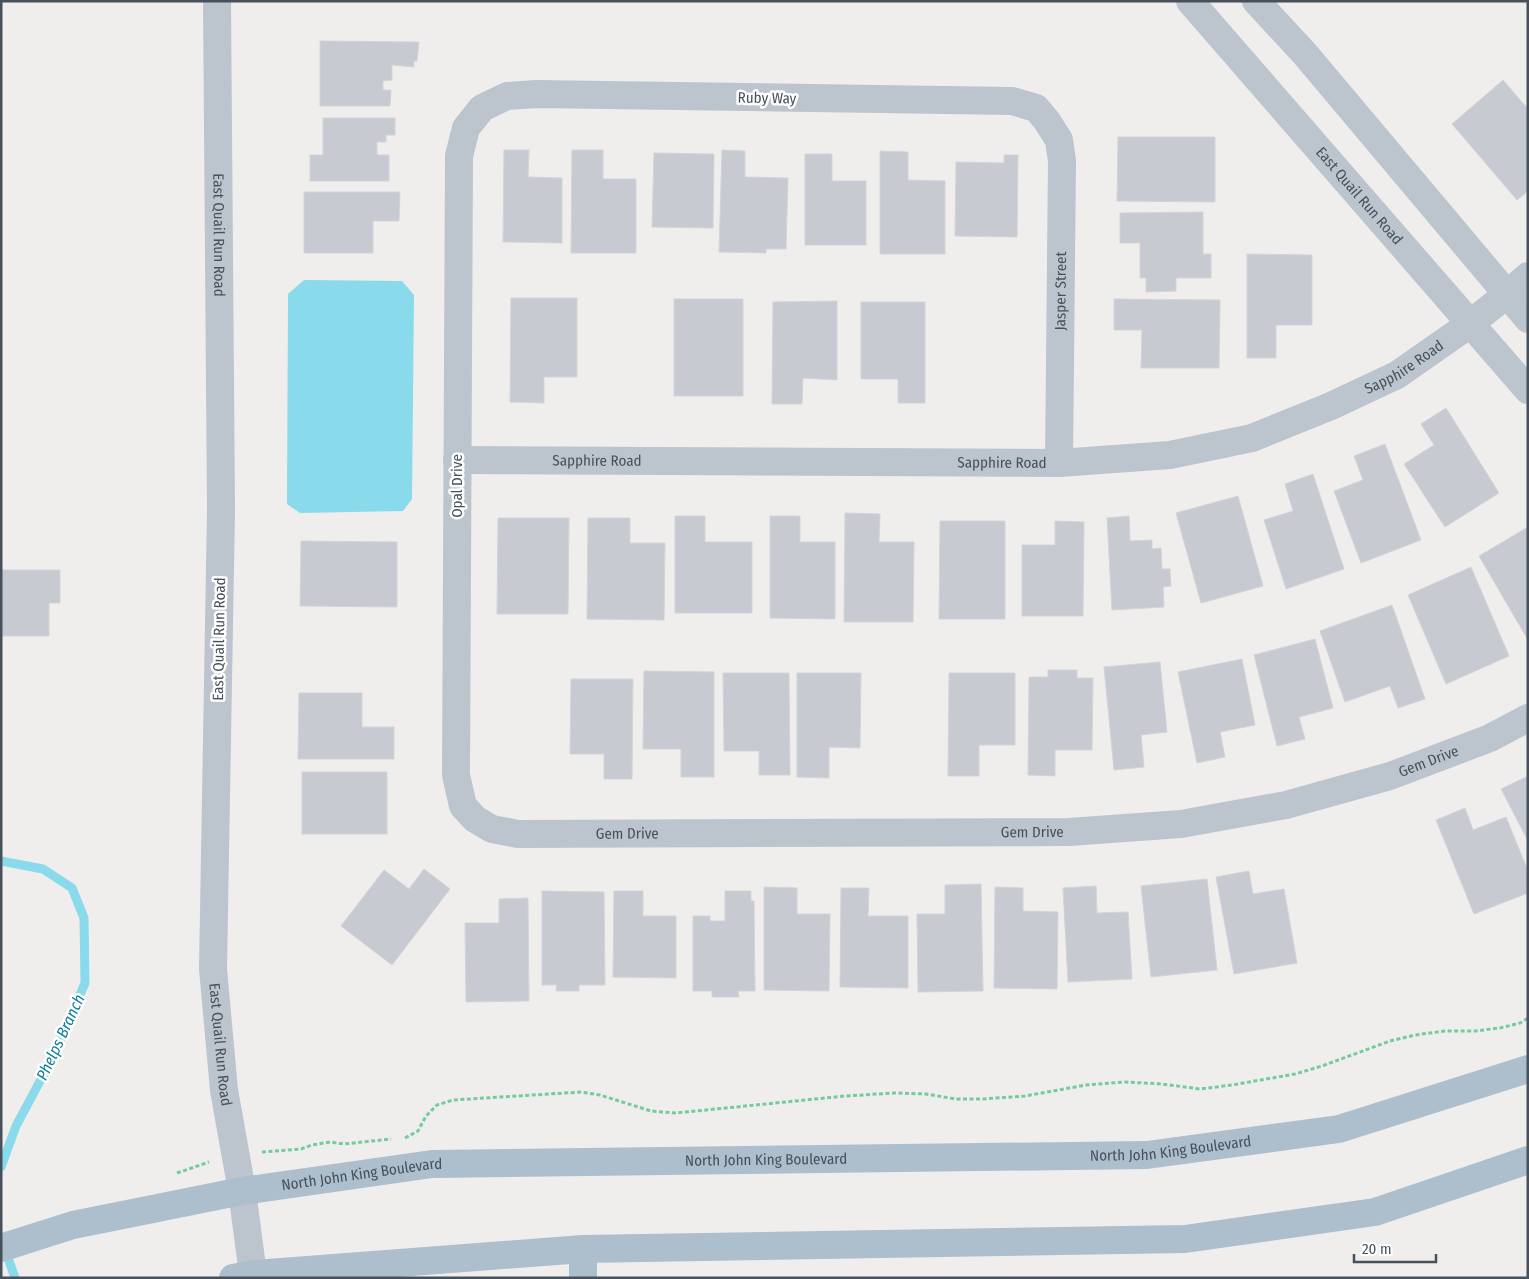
<svg xmlns="http://www.w3.org/2000/svg" width="1529" height="1279" viewBox="0 0 1529 1279" font-family="'Fira Sans Condensed',sans-serif">
  <style>
    .water { fill: #89daeb }
    .lines { fill: none; stroke-linecap: round; stroke-linejoin: round }
    .stream { stroke: #89daeb; stroke-width: 9 }
    .building { fill: #c7cad0; stroke: #d1d4d9 }
    .path { stroke: #74cc9d; stroke-width: 3; stroke-dasharray: 4 2.5; stroke-linecap: butt }
    .minor { stroke: #bcc5cd; stroke-width: 28 }
    .major { stroke: #adbecc; stroke-width: 28 }
    .labels { text-anchor: middle; stroke-width: 5; stroke-linejoin: round; paint-order: stroke }
    .street-label { font-size: 15px; fill: #46515b; stroke: #fff }
    .water-label { font-size: 16px; font-style: italic; fill: #0d7f97; stroke: #fff }
  </style>
  <rect width="100%" height="100%" fill="#f0eded"/>
  <polygon class="water" points="304,280 402,281 414,295 412,499 403,511 300,513 287,504 288,294"/>
  <g class="lines">
    <g class="stream">
      <polyline points="1,861 43,869 72,888 84,918 85,983 54,1055 16,1126 1,1167"/>
      <polyline points="5,1249 15,1278"/>
    </g>
  </g>
  <g class="building">
    <polygon points="320,41 419,42 417,61 414,61 414,67 392,65 392,80 383,81 383,90 391,90 390,106 320,106"/>
    <polygon points="1503,80 1528,109 1528,191 1517,200 1452,124"/>
    <polygon points="323,118 395,118 395,135 386,135 386,142 377,142 377,155 389,155 389,181 310,181 310,155 323,155"/>
    <polygon points="1118,137 1215,137 1215,202 1117,201"/>
    <polygon points="504,150 529,150 528,177 562,178 562,243 503,242"/>
    <polygon points="572,150 603,150 603,179 636,179 636,253 571,253"/>
    <polygon points="722,150 745,151 745,177 788,178 786,249 766,249 766,253 719,252"/>
    <polygon points="880,151 908,152 908,180 945,181 945,254 880,254"/>
    <polygon points="654,153 714,154 713,228 652,227"/>
    <polygon points="805,154 832,154 832,181 866,181 866,245 805,245"/>
    <polygon points="1004,155 1018,155 1017,237 955,236 956,162 1004,163"/>
    <polygon points="304,192 400,192 399,221 373,221 373,253 304,253"/>
    <polygon points="1203,212 1203,254 1211,254 1211,278 1176,278 1176,291 1146,292 1146,278 1140,278 1140,243 1120,243 1120,213"/>
    <polygon points="1247,254 1312,255 1312,325 1276,325 1276,358 1247,358"/>
    <polygon points="511,298 577,298 577,377 544,377 544,403 510,402"/>
    <rect x="674" y="299" width="69" height="97"/>
    <polygon points="1114,299 1220,300 1219,368 1141,368 1142,330 1114,330"/>
    <polygon points="837,301 837,380 803,378 802,404 772,404 773,302"/>
    <polygon points="861,302 925,302 925,403 898,403 898,379 861,379"/>
    <polygon points="1446,408 1499,493 1445,527 1404,464 1434,445 1421,424"/>
    <polygon points="1385,444 1421,540 1361,563 1334,491 1363,480 1354,456"/>
    <polygon points="1313,474 1344,569 1286,589 1264,520 1293,511 1285,484"/>
    <polygon points="1238,496 1263,586 1201,603 1176,513"/>
    <polygon points="845,513 880,514 879,542 914,542 913,622 844,622"/>
    <polygon points="675,516 705,516 705,542 752,542 752,613 675,613"/>
    <polygon points="770,516 800,516 800,542 835,542 835,619 770,618"/>
    <polygon points="1129,516 1130,541 1152,540 1152,549 1161,548 1162,569 1170,569 1171,586 1163,587 1164,607 1112,610 1107,518"/>
    <polygon points="498,518 569,518 568,614 497,614"/>
    <polygon points="588,518 630,518 630,543 665,543 664,620 587,619"/>
    <polygon points="940,521 1005,521 1005,619 939,619"/>
    <polygon points="1055,521 1084,522 1083,616 1022,616 1022,545 1055,545"/>
    <polygon points="1528,527 1528,640 1479,556"/>
    <polygon points="301,541 397,542 397,607 300,606"/>
    <polygon points="1471,567 1509,656 1446,684 1408,595"/>
    <polygon points="1,570 60,570 60,603 49,603 49,636 1,636"/>
    <polygon points="1392,605 1425,699 1398,708 1390,686 1345,702 1320,631"/>
    <polygon points="1315,639 1333,708 1299,717 1305,739 1277,746 1254,655"/>
    <polygon points="1242,659 1255,725 1220,732 1225,757 1197,763 1178,672"/>
    <polygon points="1160,662 1167,732 1141,735 1144,767 1114,770 1104,667"/>
    <polygon points="1048,670 1077,670 1077,678 1093,678 1092,750 1055,750 1055,776 1028,775 1029,677 1048,677"/>
    <polygon points="644,671 714,672 714,777 681,777 681,749 643,749"/>
    <polygon points="723,673 789,673 790,775 759,775 759,751 724,751"/>
    <polygon points="797,673 861,673 860,748 829,747 829,778 797,777"/>
    <polygon points="949,673 1015,673 1015,745 979,745 979,776 948,776"/>
    <polygon points="571,679 633,679 632,779 604,779 604,754 570,754"/>
    <polygon points="299,693 362,693 362,727 394,727 394,759 298,759"/>
    <rect x="302" y="772" width="85" height="62"/>
    <polygon points="1528,776 1528,841 1501,789"/>
    <polygon points="1465,808 1473,830 1506,817 1528,871 1528,893 1474,914 1436,820"/>
    <polygon points="424,869 450,889 392,965 341,926 384,870 409,889"/>
    <polygon points="1249,871 1253,894 1284,889 1297,963 1234,974 1216,877"/>
    <polygon points="1207,879 1217,970 1151,977 1141,886"/>
    <polygon points="981,884 983,991 918,992 917,914 945,914 945,885"/>
    <polygon points="1096,886 1097,913 1128,912 1132,979 1068,982 1063,888"/>
    <polygon points="764,887 797,888 797,914 830,914 829,991 764,990"/>
    <polygon points="995,887 1023,888 1023,911 1058,912 1057,989 994,988"/>
    <polygon points="841,888 869,888 868,916 908,916 908,988 840,987"/>
    <polygon points="542,891 604,892 605,985 579,985 579,991 556,991 557,985 542,985"/>
    <polygon points="614,891 643,891 643,916 676,916 676,978 613,977"/>
    <polygon points="725,891 751,891 751,901 754,901 755,991 738,991 739,997 712,997 712,991 693,991 693,916 710,916 710,921 725,921"/>
    <polygon points="528,898 529,1001 466,1002 465,923 499,923 499,899"/>
  </g>
  <g class="lines">
    <g class="path">
      <polyline points="405,1138 418,1131 426,1116 437,1105 453,1100 581,1092 600,1095 651,1111 676,1113 845,1096 895,1093 926,1094 956,1099 983,1099 1025,1096 1086,1085 1126,1082 1162,1084 1200,1089 1232,1085 1295,1074 1322,1066 1390,1041 1415,1035 1445,1031 1475,1031 1500,1028 1520,1023 1528,1018"/>
      <polyline points="262,1152 301,1149 312,1145 330,1142 344,1144 391,1139"/>
      <polyline points="177,1173 209,1162"/>
    </g>
    <g class="minor">
      <path id="s1" d="M217,1l4,509 -8,459 11,121 18,101 11,83"/>
      <path id="s2" d="M1190,1l338,389"/>
      <polyline points="1256,1 1305,54 1528,319"/>
      <path id="s3" d="M457,460l602,3 111,-8 82,-17 79,-32 66,-31 73,-51 36,-29 22,-19"/>
      <path id="s4" d="M1059,463l3,-302 -3,-21 -12,-19 -11,-13 -24,-7 -476,-7 -29,2 -25,12 -16,20 -7,28 -3,619 7,31 12,13 17,10 26,5 551,-2 112,-8 105,-19 104,-29 100,-38 38,-20"/>
    </g>
    <g class="major">
      <path id="s5" d="M1,1248l72,-23 169,-34 190,-27 715,-9 192,-26 189,-60"/>
      <polyline points="233,1278 253,1274 583,1249 1185,1239 1375,1212 1528,1160"/>
      <polyline points="583,1278 583,1249"/>
    </g>
  </g>
  <g class="labels">
    <g class="street-label">
      <text transform="translate(767 98) rotate(1)" y="5">Ruby Way</text>
      <text dy="5" stroke="none"><textPath href="#s2" startOffset="258">East Quail Run Road</textPath></text>
      <text dy="5" stroke="none"><textPath href="#s1" startOffset="234">East Quail Run Road</textPath></text>
      <text dy="5" stroke="none"><textPath href="#s4" startOffset="172">Jasper Street</textPath></text>
      <text dy="5" stroke="none"><textPath href="#s3" startOffset="965">Sapphire Road</textPath></text>
      <text dy="5" stroke="none"><textPath href="#s3" startOffset="140">Sapphire Road</textPath></text>
      <text dy="5" stroke="none"><textPath href="#s3" startOffset="545">Sapphire Road</textPath></text>
      <text transform="translate(457 486) rotate(-90)" y="5">Opal Drive</text>
      <text transform="translate(219 639) rotate(-89)" y="5">East Quail Run Road</text>
      <text dy="5" stroke="none"><textPath href="#s4" startOffset="2609">Gem Drive</textPath></text>
      <text dy="5" stroke="none"><textPath href="#s4" startOffset="2204">Gem Drive</textPath></text>
      <text dy="5" stroke="none"><textPath href="#s4" startOffset="1799">Gem Drive</textPath></text>
      <text dy="5" stroke="none"><textPath href="#s1" startOffset="1044">East Quail Run Road</textPath></text>
      <text dy="5" stroke="none"><textPath href="#s5" startOffset="1179">North John King Boulevard</textPath></text>
      <text dy="5" stroke="none"><textPath href="#s5" startOffset="774">North John King Boulevard</textPath></text>
      <text dy="5" stroke="none"><textPath href="#s5" startOffset="369">North John King Boulevard</textPath></text>
    </g>
    <g class="water-label">
      <text transform="translate(60 1037) rotate(-65)" y="6">Phelps Branch</text>
    </g>
  </g>
  <rect width="1529" height="1279" fill="none" stroke="#46515b" stroke-width="5"/>
  <path d="M1354 1254v8h82v-8" fill="none" stroke="#46515b" stroke-width="2.5"/>
  <text x="1362" y="1254" font-size="15" fill="#46515b" stroke="#ffffff" stroke-width="4" paint-order="stroke">20 m</text>
</svg>
